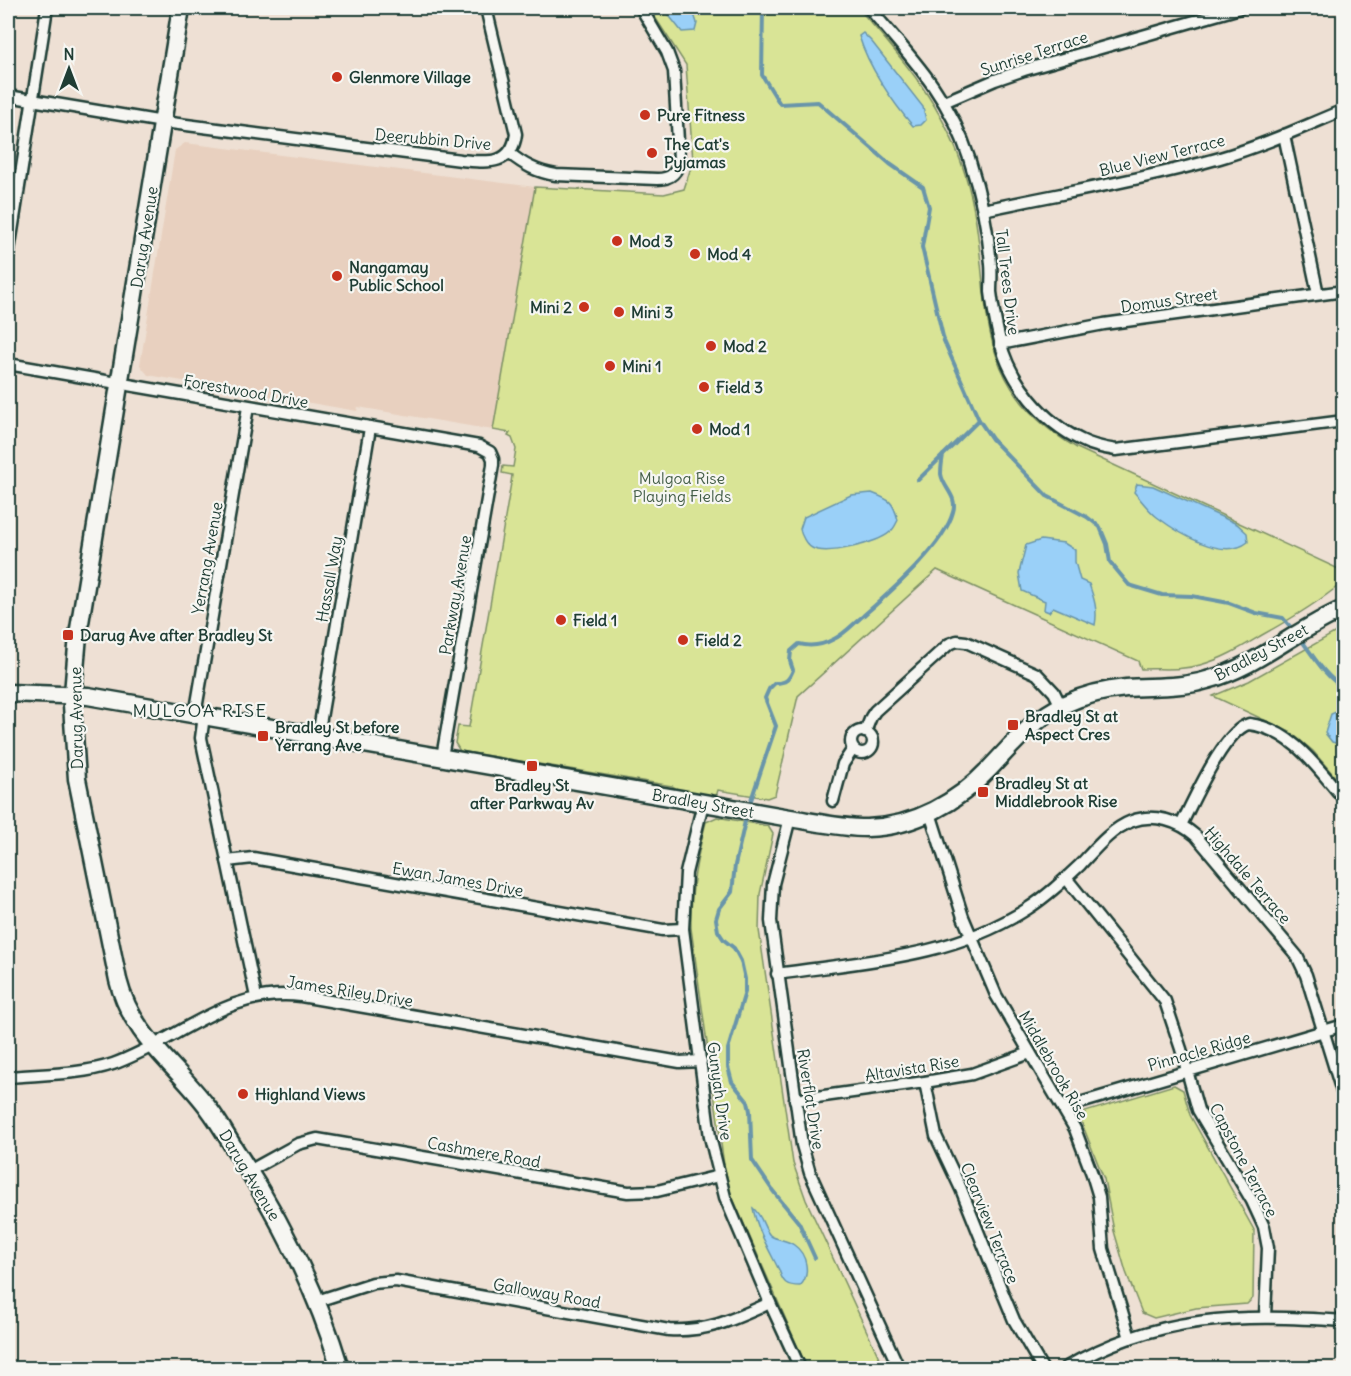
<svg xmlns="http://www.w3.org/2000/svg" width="1351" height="1376" viewBox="0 0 1351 1376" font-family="Delius,sans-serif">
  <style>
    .built { fill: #e8d0bf }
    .green { fill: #d9e496; stroke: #7c9065; stroke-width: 1.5 }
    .water { fill: #9ad0f8; stroke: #6995aa; stroke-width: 1.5 }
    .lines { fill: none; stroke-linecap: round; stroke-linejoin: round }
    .stream { stroke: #6995aa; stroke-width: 4 }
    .street-casing { stroke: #1f3d34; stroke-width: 15 }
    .secondary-casing { stroke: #1f3d34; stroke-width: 21 }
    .street { stroke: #f6f6f2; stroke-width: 10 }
    .secondary { stroke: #f6f6f2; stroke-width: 16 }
    .poi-dot { fill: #c8321e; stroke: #f6f6f2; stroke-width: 2 }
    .labels { text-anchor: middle; stroke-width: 4.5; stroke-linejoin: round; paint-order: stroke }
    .street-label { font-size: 16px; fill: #1f3d34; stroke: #f6f6f2 }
    .poi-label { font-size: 16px; font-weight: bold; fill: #1f3d34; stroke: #f6f6f2; text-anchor: start }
    .park-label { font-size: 16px; fill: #445e48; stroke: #f6f6f2 }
    .neighbourhood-label { font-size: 18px; letter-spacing: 1.5px; fill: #1f3d34; stroke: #f6f6f2 }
  </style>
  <rect width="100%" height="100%" fill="#eee0d4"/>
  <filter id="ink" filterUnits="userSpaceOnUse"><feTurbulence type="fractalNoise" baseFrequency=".0167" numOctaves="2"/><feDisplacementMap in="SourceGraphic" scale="12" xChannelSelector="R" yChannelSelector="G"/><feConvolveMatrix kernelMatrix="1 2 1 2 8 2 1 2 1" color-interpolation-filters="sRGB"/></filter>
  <g filter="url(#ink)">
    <polygon class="built" points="185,143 535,187 493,430 358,407 357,411 148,375 140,365 175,150"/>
    <g class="green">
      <path d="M649,8h209c46,52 86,98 107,166 34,109 -8,205 112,274l266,123v11c-25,21 -52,37 -81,53 -20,12 -39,24 -62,30 -20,6 -39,3 -59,4l-3,-8 -201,-91 -139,126 -23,99 -8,3 -49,-8 -2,7 -37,-7 -7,-4 -212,-35 -5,-8 3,-17 11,1 42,-244 1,-8 -10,-2 1,-7 10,1 3,-18 -4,-11 -4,-2 2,-3 -17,-3 42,-243 129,7 20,-5 9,-28 -7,-96z"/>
      <polygon points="1343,628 1343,786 1313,751 1290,732 1213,696 1249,681"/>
      <path d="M717,817l51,9 5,8 -13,60 -1,36 34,233 13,37 76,164 -1,4h-74l-76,-174 -7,-29 -33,-237c-1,-37 6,-71 15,-106z"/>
      <polygon points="1174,1085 1183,1090 1190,1115 1254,1230 1253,1298 1247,1304 1196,1308 1154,1318 1142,1313 1126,1272 1114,1231 1104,1179 1081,1121 1085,1112"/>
    </g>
    <g class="water">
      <polygon points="663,8 692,8 697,23 695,31 682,32"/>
      <path d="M863,33l9,9 51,65 3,13 -5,5 -8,1c-20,-23 -45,-60 -54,-90z"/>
      <path d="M1137,484l16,2 84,38 10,9 1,9c-25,20 -71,-10 -91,-25 -9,-7 -16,-17 -23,-25z"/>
      <path d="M872,493c18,7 21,8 26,27 -2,4 -4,9 -8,12 -11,11 -63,24 -78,16 -6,-3 -11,-13 -12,-19l4,-12 47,-22z"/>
      <path d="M1041,540l23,3 11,7v12l5,18 9,4c5,14 9,26 6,41l-42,-18 -4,5 -5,-2 1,-9 -23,-10 -3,-18 7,-28z"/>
      <polygon points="1343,709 1344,709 1343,745 1332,742 1325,733 1331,714"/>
      <path d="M753,1208c10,8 11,23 18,28 7,4 16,4 23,9 13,9 17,30 6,41 -5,0 -10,0 -14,-3 -6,-5 -5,-11 -9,-17 -9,-18 -20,-37 -24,-58z"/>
    </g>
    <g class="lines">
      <g class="stream">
        <polyline points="763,8 762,75 780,104 818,102 890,164 923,187 929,207 922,247 944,341 979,420 992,439 1047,496 1087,517 1100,527 1107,544 1110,562 1129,585 1162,595 1192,596 1229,603 1256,613 1283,618 1294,631"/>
        <polyline points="918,480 979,420"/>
        <path d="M1299,637c14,18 25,39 45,51"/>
        <path d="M749,806l27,-80 -11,-28 4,-9 6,-6c11,0 14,-3 18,-13l-3,-9 1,-10 8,-7c12,3 24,1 35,-5 11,-5 20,-16 29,-23 26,-23 81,-70 90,-104 5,-16 -10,-24 -12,-38 0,-6 1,-13 2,-19"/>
        <polyline points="746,817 735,865 732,892 719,909 716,919 718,931 724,940 734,948 741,961 745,979 745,992 728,1049 728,1067 732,1082 748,1102 750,1111 752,1160 773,1191 799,1223 815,1258"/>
      </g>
      <g class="street-casing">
        <g id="street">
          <path d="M869,8c41,48 80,87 100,150 11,34 19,71 22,106 1,9 0,19 0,28 2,16 5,33 9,49 10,41 43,81 81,99 11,6 23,8 35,10l228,-29"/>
          <path d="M8,96l155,26 298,38c24,2 51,7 55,-26l-30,-126"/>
          <polyline points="944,102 995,80 1024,70 1240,8"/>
          <polyline points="1284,135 1318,294"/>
          <path d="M509,153c15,12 28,19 47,22l101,4c14,0 21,-7 22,-20l-5,-88 -7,-19 -26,-44"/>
          <path d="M983,210c79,-17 159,-30 237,-52 42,-12 83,-31 124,-48"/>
          <polyline points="8,257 47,8"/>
          <polyline points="1000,344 1104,324 1344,291"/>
          <polyline points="8,364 479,446 490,452 493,459 493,465 442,757"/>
          <polyline points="195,715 248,407"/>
          <polyline points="204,716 201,738 256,997"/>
          <circle cx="862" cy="742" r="11"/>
          <polyline points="865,732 871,717 875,711 949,644 957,641 966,642 1037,674 1054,692 1061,706"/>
          <polyline points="318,736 370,428"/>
          <polyline points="833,801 843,764 853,749"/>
          <polyline points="703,803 686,873 683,929 710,1137 725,1197 770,1303 800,1368"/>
          <polyline points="930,813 963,917 996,995 1075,1129 1092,1174 1099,1197 1103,1249 1130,1338"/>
          <polyline points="790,818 773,884 771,921 802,1145 810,1173 899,1368"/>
          <path d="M1181,825c12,-23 43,-95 68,-101 43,5 69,45 95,75"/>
          <polyline points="227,861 253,858 663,930 683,929"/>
          <polyline points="1066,878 1165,1001 1181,1049 1198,1110 1252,1201 1264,1227 1268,1248 1265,1316"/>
          <path d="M777,974c88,-13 174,-16 250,-65 19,-12 36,-28 53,-44 15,-16 31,-36 52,-44 22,-8 47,0 64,15l101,120 9,19 38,123"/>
          <path d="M8,1077c34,-3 72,-2 105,-13 65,-23 114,-77 188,-68l379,66 21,-1"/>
          <polyline points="925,1082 936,1136 961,1189 1004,1296 1014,1320 1042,1368"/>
          <polyline points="795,1100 925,1082 972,1074 1030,1053"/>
          <polyline points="1063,1108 1344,1025"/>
          <polyline points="249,1171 298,1144 317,1139 628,1192 657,1191 719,1176"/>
          <path d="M317,1301l56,-18 23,-2 273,49c40,2 65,-11 101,-27"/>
          <path d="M1065,1368c92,-54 176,-54 279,-47"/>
        </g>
      </g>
      <g class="secondary-casing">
        <g id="secondary">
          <path d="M181,8l-103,627 -6,70 5,74 41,201c14,57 58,84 91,129 10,13 18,28 27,42 44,67 81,140 104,217"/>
          <path d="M8,693l80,3 702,122c25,4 51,10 77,10 47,-1 91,-26 123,-60 23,-24 44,-50 75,-64 19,-9 40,-14 61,-16 27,-2 54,0 81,-8 50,-13 89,-51 137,-71"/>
        </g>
      </g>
      <use href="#street" class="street"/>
      <use href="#secondary" class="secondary"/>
    </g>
  </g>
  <g class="poi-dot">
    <circle cx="337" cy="77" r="6"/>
    <circle cx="645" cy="115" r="6"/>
    <circle cx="652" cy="153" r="6"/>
    <circle cx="617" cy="241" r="6"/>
    <circle cx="695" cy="254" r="6"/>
    <circle cx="337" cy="276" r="6"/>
    <circle cx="584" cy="307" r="6"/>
    <circle cx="619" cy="312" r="6"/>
    <circle cx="711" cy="346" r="6"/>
    <circle cx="610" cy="366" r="6"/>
    <circle cx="704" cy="387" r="6"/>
    <circle cx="697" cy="429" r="6"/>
    <circle cx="561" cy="620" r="6"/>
    <rect x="62" y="629" width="12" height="12" rx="3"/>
    <circle cx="683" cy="640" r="6"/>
    <rect x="1007" y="719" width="12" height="12" rx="3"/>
    <rect x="257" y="730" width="12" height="12" rx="3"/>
    <rect x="526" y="760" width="12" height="12" rx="3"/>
    <rect x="977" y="786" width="12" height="12" rx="3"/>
    <circle cx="243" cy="1094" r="6"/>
  </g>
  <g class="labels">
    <g class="street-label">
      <text transform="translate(1034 53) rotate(-18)" y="6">Sunrise Terrace</text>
      <text transform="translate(433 139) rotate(5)" y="6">Deerubbin Drive</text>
      <text transform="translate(1162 155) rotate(-14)" y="6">Blue View Terrace</text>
      <text transform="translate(144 237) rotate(-81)" y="6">Darug Avenue</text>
      <text transform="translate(1008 282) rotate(83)" y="6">Tall Trees Drive</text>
      <text transform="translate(1169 300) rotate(-8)" y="6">Domus Street</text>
      <text transform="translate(246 391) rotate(10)" y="6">Forestwood Drive</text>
      <text transform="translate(207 558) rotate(-80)" y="6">Yerrang Avenue</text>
      <text transform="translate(329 579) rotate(-80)" y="6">Hassall Way</text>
      <text transform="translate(455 595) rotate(-80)" y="6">Parkway Avenue</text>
      <text transform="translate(1261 652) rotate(-28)" y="6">Bradley Street</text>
      <text transform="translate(76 718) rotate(-91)" y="6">Darug Avenue</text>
      <text transform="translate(703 803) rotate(10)" y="6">Bradley Street</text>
      <text transform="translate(1248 875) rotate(49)" y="6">Highdale Terrace</text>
      <text transform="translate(458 879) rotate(10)" y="6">Ewan James Drive</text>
      <text transform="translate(350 991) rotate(9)" y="6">James Riley Drive</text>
      <text transform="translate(1199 1051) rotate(-16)" y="6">Pinnacle Ridge</text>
      <text transform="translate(1054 1065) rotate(60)" y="6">Middlebrook Rise</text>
      <text transform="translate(912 1068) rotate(-9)" y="6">Altavista Rise</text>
      <text transform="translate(720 1091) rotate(82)" y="6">Gunyah Drive</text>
      <text transform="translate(811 1099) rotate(81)" y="6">Riverflat Drive</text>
      <text transform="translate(484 1152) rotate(10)" y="6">Cashmere Road</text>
      <text transform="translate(1244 1160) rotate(62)" y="6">Capstone Terrace</text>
      <text transform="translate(250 1175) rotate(59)" y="6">Darug Avenue</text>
      <text transform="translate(990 1223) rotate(68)" y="6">Clearview Terrace</text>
      <text transform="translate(547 1293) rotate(10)" y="6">Galloway Road</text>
    </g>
    <g class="poi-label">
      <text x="349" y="83">Glenmore Village</text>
      <text x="657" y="121">Pure Fitness</text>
      <text x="664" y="150">The Cat's<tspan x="664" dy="18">Pyjamas</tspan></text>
      <text x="629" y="247">Mod 3</text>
      <text x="707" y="260">Mod 4</text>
      <text x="349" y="273">Nangamay<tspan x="349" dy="18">Public School</tspan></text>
      <text x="572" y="313" text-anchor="end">Mini 2</text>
      <text x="631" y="318">Mini 3</text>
      <text x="723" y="352">Mod 2</text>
      <text x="622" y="372">Mini 1</text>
      <text x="716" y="393">Field 3</text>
      <text x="709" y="435">Mod 1</text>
      <text x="573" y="626">Field 1</text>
      <text x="80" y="641">Darug Ave after Bradley St</text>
      <text x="695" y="646">Field 2</text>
      <text x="1025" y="722">Bradley St at<tspan x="1025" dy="18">Aspect Cres</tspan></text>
      <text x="275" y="733">Bradley St before<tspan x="275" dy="18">Yerrang Ave</tspan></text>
      <text x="995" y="789">Bradley St at<tspan x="995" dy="18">Middlebrook Rise</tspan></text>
      <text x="532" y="791" text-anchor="middle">Bradley St<tspan x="532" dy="18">after Parkway Av</tspan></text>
      <text x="255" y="1100">Highland Views</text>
    </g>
    <g class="park-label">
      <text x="682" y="484">Mulgoa Rise<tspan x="682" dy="18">Playing Fields</tspan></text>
    </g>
    <g class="neighbourhood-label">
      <text x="200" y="717">MULGOA RISE</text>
    </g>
  </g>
  <rect width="1351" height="1376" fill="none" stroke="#f6f6f2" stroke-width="30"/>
  <rect x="15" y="15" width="1321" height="1346" fill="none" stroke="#1f3d34" stroke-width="2" filter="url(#ink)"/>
  <g transform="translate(69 69)" stroke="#f6f6f2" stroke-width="4.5" paint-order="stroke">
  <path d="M0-4.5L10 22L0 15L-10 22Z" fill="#1f3d34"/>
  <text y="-9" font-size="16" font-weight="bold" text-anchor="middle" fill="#1f3d34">N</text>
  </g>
</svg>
